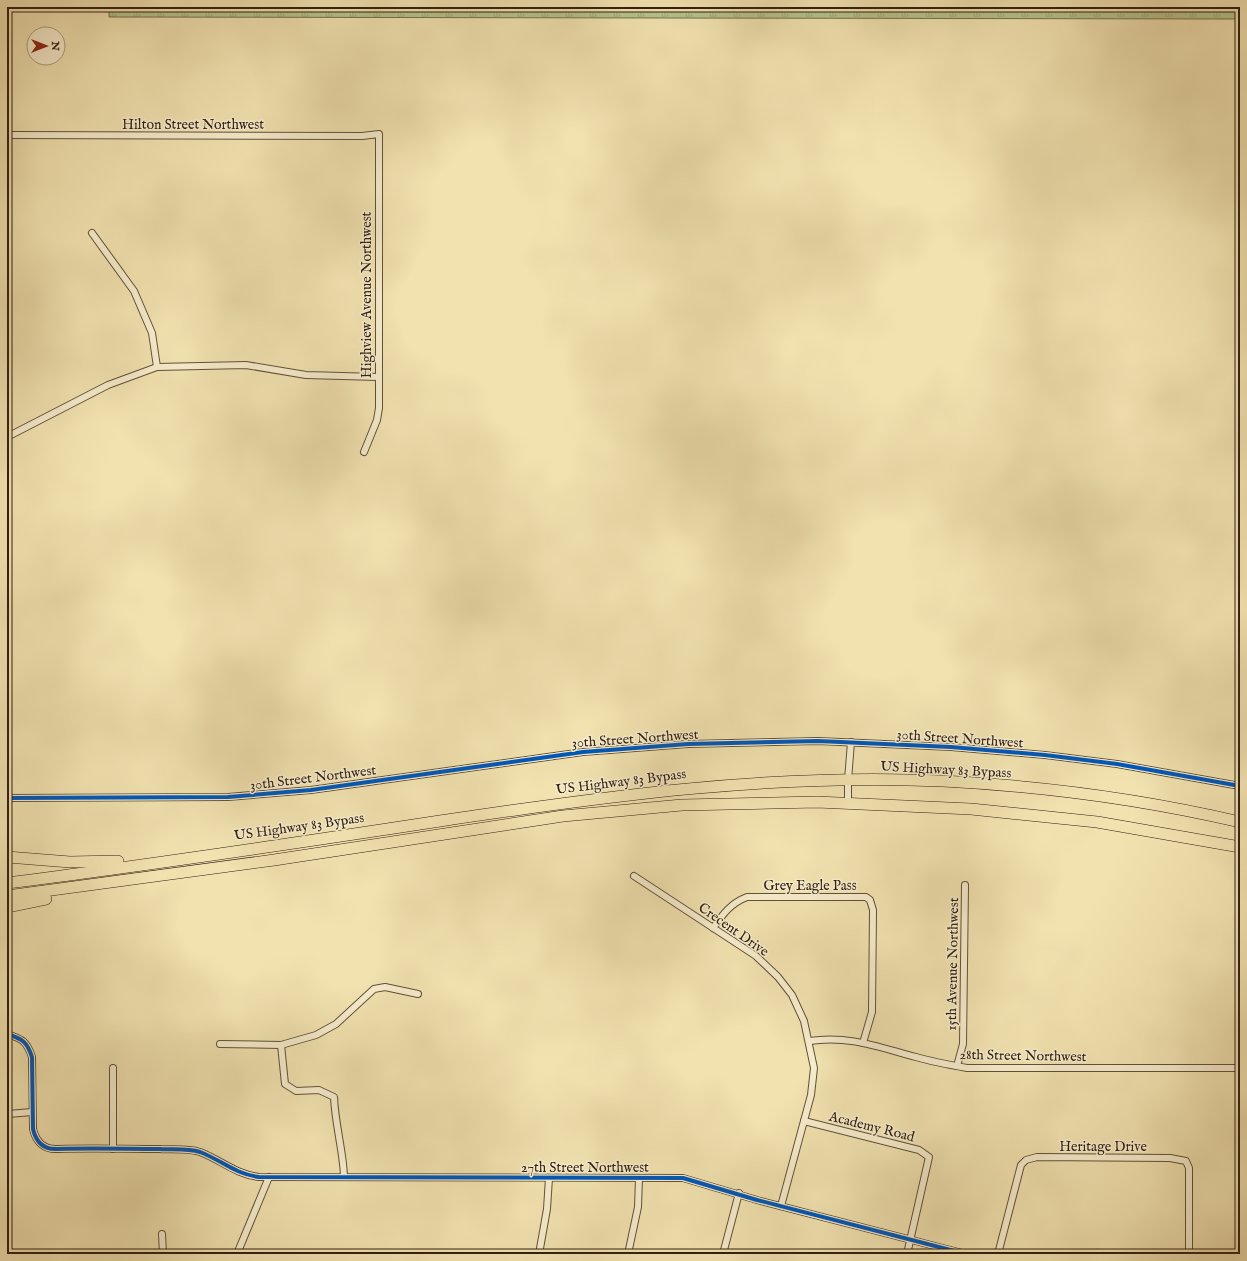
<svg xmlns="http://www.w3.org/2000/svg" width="1247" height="1261" viewBox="0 0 1247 1261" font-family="'IM FELL English',serif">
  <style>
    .grass { fill: url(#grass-tufts); stroke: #747250 }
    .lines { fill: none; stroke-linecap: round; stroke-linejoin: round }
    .street-casing { stroke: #61503a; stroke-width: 8 }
    .highway-casing { stroke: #312013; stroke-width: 12 }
    .street { stroke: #f6eccc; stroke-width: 6 }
    .highway { stroke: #f1e2b0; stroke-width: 11 }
    .cycleway-casing { stroke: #f6eccc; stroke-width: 6 }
    .cycleway { stroke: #0057b8; stroke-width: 4 }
    .labels { text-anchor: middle; stroke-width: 3; stroke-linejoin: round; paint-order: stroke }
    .street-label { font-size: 14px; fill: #312013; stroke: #f6eccc }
  </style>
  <defs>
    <pattern id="grass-tufts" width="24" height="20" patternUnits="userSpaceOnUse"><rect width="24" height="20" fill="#b7c48d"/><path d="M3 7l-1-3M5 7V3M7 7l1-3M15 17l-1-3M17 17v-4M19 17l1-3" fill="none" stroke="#9ea879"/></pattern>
  </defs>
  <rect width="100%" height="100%" fill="#f1e2b0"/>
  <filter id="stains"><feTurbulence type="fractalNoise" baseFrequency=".005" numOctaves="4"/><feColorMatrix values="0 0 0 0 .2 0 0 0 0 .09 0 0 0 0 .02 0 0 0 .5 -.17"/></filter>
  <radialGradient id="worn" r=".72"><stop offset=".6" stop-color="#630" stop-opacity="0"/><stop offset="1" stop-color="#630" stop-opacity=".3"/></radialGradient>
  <polygon class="grass" points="109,7 1240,7 1240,19 109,17"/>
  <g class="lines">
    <g class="street-casing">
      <g id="street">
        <polyline points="7,135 362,136 379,134 379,408 377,420 364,452"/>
        <polyline points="92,233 134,291 152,333 157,367"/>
        <polyline points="7,437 108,385 157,367 246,365 306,375 378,377"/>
        <polyline points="7,798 228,797 311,790 583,752 688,744 818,741 951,747 1045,755 1117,764 1240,786"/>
        <polyline points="848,803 848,780 851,742"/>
        <polyline points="634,876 756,956 778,977 792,995 804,1021 814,1068 811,1095 781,1206"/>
        <path d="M713,928c10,-14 18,-25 34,-31h119l4,3 3,10 -1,102 -9,31"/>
        <path d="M7,1034c16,5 20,8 25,23l1,72c3,13 11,21 25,20 34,-1 68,0 102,0 12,1 28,-1 40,3 21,8 35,22 59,25l424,1 74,22 209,54"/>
        <path d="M809,1041c40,-6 69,6 107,16 17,5 34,8 51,11h273"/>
        <path d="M220,1044l61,1 4,39 11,7 23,-1 15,7c1,27 9,53 10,79"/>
        <polyline points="281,1045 316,1035 336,1024 374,989 385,987 418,994"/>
        <polyline points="957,1066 963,1044 965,885"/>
        <polyline points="8,1114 32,1112"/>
        <polyline points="804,1121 919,1150 929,1157 907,1254"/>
        <polyline points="113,1149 113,1068"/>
        <polyline points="162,1234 163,1254"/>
        <polyline points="237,1254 269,1177"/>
        <polyline points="539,1254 547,1209 549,1178"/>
        <polyline points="628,1254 638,1207 639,1178"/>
        <polyline points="723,1254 739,1193"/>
        <polyline points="998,1254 1021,1165 1026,1160 1037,1157 1170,1158 1186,1161 1189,1168 1189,1254"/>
        <polyline points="1096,1254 1097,1253"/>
      </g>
    </g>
    <g class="highway-casing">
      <g id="highway">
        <polyline points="7,857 70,862 118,861"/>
        <path d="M7,883c145,-18 289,-40 433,-62 167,-25 334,-48 503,-40 97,5 203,19 297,41"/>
        <polyline points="7,896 274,860 563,816 682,805 817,802 971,809 1097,822 1240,847"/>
        <polyline points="7,907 46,899"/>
      </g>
    </g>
    <use href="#street" class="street"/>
    <use href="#highway" class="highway"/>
    <g class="cycleway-casing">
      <g id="cycleway">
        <polyline points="7,798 228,797 311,790 583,752 688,744 818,741 951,747 1045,755 1117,764 1240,786"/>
        <path d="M7,1034c16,5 20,8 25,23l1,72c3,13 11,21 25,20 34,-1 68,0 102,0 12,1 28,-1 40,3 21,8 35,22 59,25l424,1 74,22 209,54"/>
      </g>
    </g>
    <use href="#cycleway" class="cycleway"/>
  </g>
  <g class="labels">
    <g class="street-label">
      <text x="193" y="129">Hilton Street Northwest</text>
      <text transform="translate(366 295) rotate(-90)" y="5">Highview Avenue Northwest</text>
      <text transform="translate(635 738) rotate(-4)" y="5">30th Street Northwest</text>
      <text transform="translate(960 738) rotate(4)" y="5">30th Street Northwest</text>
      <text transform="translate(946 769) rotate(3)" y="5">US Highway 83 Bypass</text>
      <text transform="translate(313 777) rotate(-7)" y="5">30th Street Northwest</text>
      <text transform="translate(621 781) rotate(-7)" y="5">US Highway 83 Bypass</text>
      <text transform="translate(299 826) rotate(-8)" y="5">US Highway 83 Bypass</text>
      <text x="810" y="890">Grey Eagle Pass</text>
      <text transform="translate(734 929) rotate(35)" y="5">Crecent Drive</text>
      <text transform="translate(952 964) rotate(-89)" y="5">15th Avenue Northwest</text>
      <text transform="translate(1023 1055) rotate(1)" y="5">28th Street Northwest</text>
      <text transform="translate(872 1126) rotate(14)" y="5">Academy Road</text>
      <text x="1103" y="1151">Heritage Drive</text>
      <text x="585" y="1172">27th Street Northwest</text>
    </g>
  </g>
  <rect width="1247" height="1261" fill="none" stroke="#f1e2b0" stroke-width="24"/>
  <rect x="8" y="8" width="1231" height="1245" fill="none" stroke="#312013" stroke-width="2"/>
  <rect x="12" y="12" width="1223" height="1237" fill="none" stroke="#312013"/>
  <g transform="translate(46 46) rotate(90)"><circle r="19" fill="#f6eccc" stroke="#a79a82"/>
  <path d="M0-3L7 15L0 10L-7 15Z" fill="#8f2418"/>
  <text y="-6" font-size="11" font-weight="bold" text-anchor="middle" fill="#312013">N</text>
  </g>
  <rect width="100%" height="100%" filter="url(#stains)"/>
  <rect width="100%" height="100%" fill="url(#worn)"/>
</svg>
